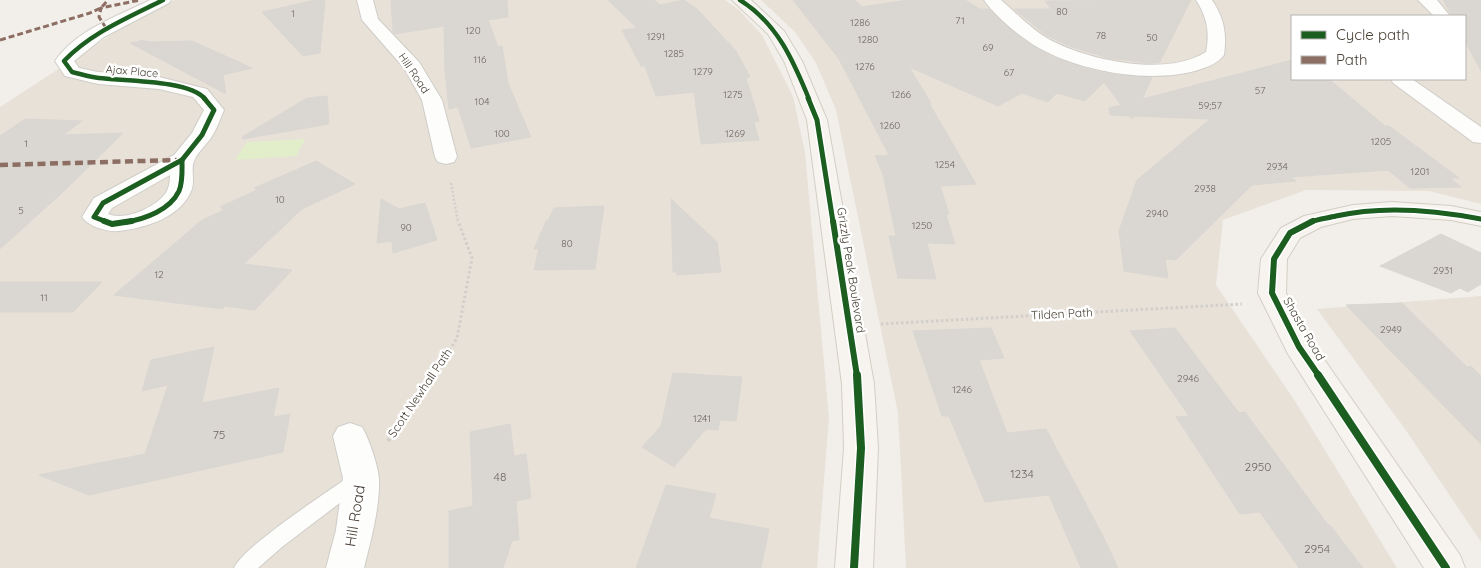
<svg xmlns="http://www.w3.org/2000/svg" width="1481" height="568" viewBox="0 0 1481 568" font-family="Quicksand,sans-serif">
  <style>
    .residential { fill: #e7e1d8; fill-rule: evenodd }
    .green { fill: #e2eec9 }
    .building { fill: #dad6d2; stroke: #dad6d1 }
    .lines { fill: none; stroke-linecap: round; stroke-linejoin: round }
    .lane-casing { stroke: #d0cdc8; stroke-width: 2 }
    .street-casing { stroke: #d0cdc8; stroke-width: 2 }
    .secondary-casing { stroke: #d3cec3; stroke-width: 2 }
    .path-far2 { stroke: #d2cfcb; stroke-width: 2.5; stroke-dasharray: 2 2; stroke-linecap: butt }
    .path-far1 { stroke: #d2cfcb; stroke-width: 3; stroke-dasharray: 2.5 2.5; stroke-linecap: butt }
    .path { stroke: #d2cfcb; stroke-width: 4; stroke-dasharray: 3 3; stroke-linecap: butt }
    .lane { fill: #fdfdfc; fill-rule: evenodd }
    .street { fill: #fdfdfc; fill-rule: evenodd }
    .secondary { fill: #f7f4ef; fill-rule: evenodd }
    .quiet-far1 { stroke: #8d6e63; stroke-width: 3; stroke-dasharray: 6 3; stroke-linecap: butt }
    .quiet { stroke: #8d6e63; stroke-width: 4.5; stroke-dasharray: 8 4.5; stroke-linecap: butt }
    .cycleway-far3-casing { stroke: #fff; stroke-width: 6 }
    .cycleway-far2-casing { stroke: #fff; stroke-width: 8 }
    .cycleway-far1-casing { stroke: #fff; stroke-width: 9 }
    .cycleway-casing { stroke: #fff; stroke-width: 11 }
    .cycleway-far3 { stroke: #1b5e20; stroke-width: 4.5 }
    .cycleway-far2 { stroke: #1b5e20; stroke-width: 5 }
    .cycleway-far1 { stroke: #1b5e20; stroke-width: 6 }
    .cycleway { stroke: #1b5e20; stroke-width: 8 }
    .labels { text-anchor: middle; stroke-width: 5; stroke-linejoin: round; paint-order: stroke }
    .number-label { font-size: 10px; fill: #6f675e }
    .far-street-label { font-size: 11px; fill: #494036; stroke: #fff }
    .street-label { font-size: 12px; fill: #494036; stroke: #fff }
    .near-number-label { font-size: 12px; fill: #6f675e }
    .near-street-label { font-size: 15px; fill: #494036; stroke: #fff }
  </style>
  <rect width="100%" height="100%" fill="#f2efeb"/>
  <g class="residential">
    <polygon points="175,0 725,0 739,10 762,35 793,96 805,152 829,418 817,568 0,568 0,107 146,12"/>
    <path d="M761,0h720v204l-52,-13 -123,-1 -83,30 -7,65 79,116 102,167h-491l-8,-155 -62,-303 -20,-47 -21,-31zM1292,16h173v63h-173z"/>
    <polygon points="1481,296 1481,542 1405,429 1317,309"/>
  </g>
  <polygon class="green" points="305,139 296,156 235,160 247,142"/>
  <g class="building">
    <polygon points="315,0 325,0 320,53 303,56 262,12"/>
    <polygon points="391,0 507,0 508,17 488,20 498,47 502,46 508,83 531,137 471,148 458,107 449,109 445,71 444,26 395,34 393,32"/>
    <polygon points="608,0 654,0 660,5 684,0 697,9 736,51 750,77 746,78 759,121 754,122 759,140 701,144 694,92 656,96 645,66 641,66 622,30 637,28"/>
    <polygon points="793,0 855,0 862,7 908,0 965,0 980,9 989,9 1023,40 1055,58 1095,71 1117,75 1152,78 1142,99 1292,60 1292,79 1329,79 1385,126 1389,126 1459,178 1450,178 1461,187 1410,188 1388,170 1291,177 1296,181 1252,185 1176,260 1165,259 1168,278 1124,271 1119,231 1137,180 1210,119 1133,116 1132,119 1129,116 1110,115 1109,108 1121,105 1104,82 1085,101 1057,93 1048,102 1022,93 998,106 909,67 931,103 929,103 976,184 940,186 949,214 946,214 955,244 927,243 936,279 898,278 889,236 896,236 883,174 875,156 889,155 839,59"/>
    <polygon points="1191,0 1160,62 1150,63 1108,58 1069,46 1046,35 1014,9 1051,9 1045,1"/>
    <polygon points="1443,0 1481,0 1481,71 1465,41 1465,16 1452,16"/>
    <polygon points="140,40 151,42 192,41 252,68 223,75 226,94 130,43 139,42"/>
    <polygon points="327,96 329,124 243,139 242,137 307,98"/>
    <polygon points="25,119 82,121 63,135 123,133 63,192 0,249 0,136"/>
    <polygon points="316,161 355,184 302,209 244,264 292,270 255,310 224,306 223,309 114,295 202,220 224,210 220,207 257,190 254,188"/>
    <polygon points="381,199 399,209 425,203 437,240 393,253 392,241 377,243"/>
    <polygon points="671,199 717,242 721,272 677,275 676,272 673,272"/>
    <polygon points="604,206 595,269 534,270 539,249 534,249 546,221 548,221 554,208"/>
    <polygon points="1441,234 1481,253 1481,284 1468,292 1460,288 1451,293 1380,266"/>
    <polygon points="0,282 102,282 73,312 0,312"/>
    <polygon points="1402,303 1467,367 1471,366 1481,376 1481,444 1346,305"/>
    <polygon points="991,328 1004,358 979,360 1007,433 1046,429 1103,536 1118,568 1081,568 1049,495 985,502 949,416 942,416 913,331"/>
    <polygon points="1175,328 1239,413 1245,412 1328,525 1330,525 1363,568 1299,568 1260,512 1240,514 1176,417 1189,416 1130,331"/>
    <polygon points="214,347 202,403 279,388 273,417 290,414 283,452 89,495 39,475 145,454 168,385 142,391 151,360"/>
    <polygon points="673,373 742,377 736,421 720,420 718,430 706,429 674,467 642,447 661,426"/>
    <polygon points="510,424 514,456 526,454 531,498 516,501 519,540 512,541 503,568 449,568 449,511 473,506 470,432"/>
    <polygon points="666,485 716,494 709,518 769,529 761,568 636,568"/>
  </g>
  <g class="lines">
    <g class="lane-casing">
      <path id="lane" d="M356,474l6,2 3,5 -3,5 -80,61 -24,21h-24c10,-22 92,-75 116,-92z"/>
    </g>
    <g class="street-casing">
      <g id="street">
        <path d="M150,0h21l-2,3 -65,34 -30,24 5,7 19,4 61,5 48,12 17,21c-4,9 -7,19 -13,28 -5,7 -12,13 -16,21 -5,7 0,21 -3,30 -10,28 -46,39 -73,42 -12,1 -30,-4 -37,-14l12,-19 80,-43 18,-22 12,-23 -11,-13 -34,-8 -61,-5 -33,-8 -10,-15c21,-31 63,-45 95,-61zM170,175c0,6 -1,14 -5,19 -11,14 -40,27 -57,20l4,-6z"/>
        <polygon points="357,0 373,0 378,19 419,62 442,100 457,157 454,162 446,164 438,162 435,157 422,100 404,68 362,20"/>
        <path d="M984,0h17c16,14 32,31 51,41 40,20 114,36 154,11 4,-20 1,-35 -10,-52h16c12,18 15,33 12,55 -6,8 -16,12 -26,15 -47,14 -116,2 -159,-22 -18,-10 -44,-32 -55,-48z"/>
        <polygon points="1418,0 1437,0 1450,16 1434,16"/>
        <polygon points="1391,79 1412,79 1481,127 1481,143 1473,142 1393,83"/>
        <path d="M350,423l12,4c7,12 16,38 17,52 1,28 -8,61 -15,89h-38l10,-38 7,-52 -10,-42 5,-9z"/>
      </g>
    </g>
    <g class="secondary-casing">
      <g id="secondary">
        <polygon points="732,0 751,0 784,31 802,61 827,120 874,384 878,448 873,568 835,568 844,448 842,384 807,120 784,61 768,34"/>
        <polygon points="1392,202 1451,206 1481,212 1481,226 1451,220 1392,216 1353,219 1321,227 1300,238 1287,259 1286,293 1312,342 1460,555 1465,568 1424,568 1288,354 1258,293 1261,259 1281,228 1304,216 1313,214 1353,205"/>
      </g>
    </g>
    <polyline class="path-far2" points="451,183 458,222"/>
    <g class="path-far1">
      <polyline points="881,324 1242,304"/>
      <polyline points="434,376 457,338 472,258 458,221"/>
    </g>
    <polyline class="path" points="388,441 435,375"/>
    <use href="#lane" class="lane"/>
    <use href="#street" class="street"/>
    <use href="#secondary" class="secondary"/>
    <g class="quiet-far1">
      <polyline points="106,28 99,17 101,8 140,0"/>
      <polyline points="0,40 90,13 101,8 108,0"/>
    </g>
    <polyline class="quiet" points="0,165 177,160"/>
    <g class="cycleway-far3-casing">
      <g id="cycleway-far3">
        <path d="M163,0c-35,18 -71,32 -99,61l8,11c9,2 18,5 27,6 25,3 91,2 106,21"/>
        <path d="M740,0c37,23 53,60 69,99"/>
      </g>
    </g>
    <g class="cycleway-far2-casing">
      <g id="cycleway-far2">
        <polyline points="808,98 817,120 833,222"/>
        <polyline points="182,160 202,135 214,110 204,98"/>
        <polyline points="107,222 94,217 103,203 182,160"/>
        <path d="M126,222c19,-3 44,-12 53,-31 4,-9 3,-21 3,-31"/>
        <path d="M1310,222c8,-3 18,-4 26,-6 48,-11 98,-6 145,3"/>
      </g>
    </g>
    <g class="cycleway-far1-casing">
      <g id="cycleway-far1">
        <polyline points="104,221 112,224 132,221"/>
        <polyline points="833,221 857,376"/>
        <polyline points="1313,221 1290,233 1274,259 1272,293 1299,347 1319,376"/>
      </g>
    </g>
    <g class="cycleway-casing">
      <g id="cycleway">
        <polyline points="1318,375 1446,568"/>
        <polyline points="854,568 861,448 857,375"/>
      </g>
    </g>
    <use href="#cycleway-far3" class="cycleway-far3"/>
    <use href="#cycleway-far2" class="cycleway-far2"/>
    <use href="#cycleway-far1" class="cycleway-far1"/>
    <use href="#cycleway" class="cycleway"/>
  </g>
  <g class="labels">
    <g class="number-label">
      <text x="1062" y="15">80</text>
      <text x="293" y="17">1</text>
      <text x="960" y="24">71</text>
      <text x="860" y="26">1286</text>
      <text x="473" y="34">120</text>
      <text x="1101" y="39">78</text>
      <text x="656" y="40">1291</text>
      <text x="1152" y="41">50</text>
      <text x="868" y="43">1280</text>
      <text x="988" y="51">69</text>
      <text x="674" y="57">1285</text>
      <text x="480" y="63">116</text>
      <text x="865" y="70">1276</text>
      <text x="703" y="75">1279</text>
      <text x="1009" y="76">67</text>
      <text x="1260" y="94">57</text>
      <text x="733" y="98">1275</text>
      <text x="901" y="98">1266</text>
      <text x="482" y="105">104</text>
      <text x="1210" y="109">59;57</text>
      <text x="890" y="129">1260</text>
      <text x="502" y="137">100</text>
      <text x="735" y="137">1269</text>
      <text x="1381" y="145">1205</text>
      <text x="26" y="147">1</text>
      <text x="945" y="168">1254</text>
      <text x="1277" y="170">2934</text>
      <text x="1420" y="175">1201</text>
      <text x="1205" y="192">2938</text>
      <text x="280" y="203">10</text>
      <text x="21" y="214">5</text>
      <text x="1157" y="217">2940</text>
      <text x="922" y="229">1250</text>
      <text x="406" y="231">90</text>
      <text x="567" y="247">80</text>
      <text x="1443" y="274">2931</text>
      <text x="159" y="278">12</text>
      <text x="44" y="301">11</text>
      <text x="1391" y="333">2949</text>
      <text x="1188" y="382">2946</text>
      <text x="962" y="393">1246</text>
      <text x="702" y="422">1241</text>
    </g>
    <g class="far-street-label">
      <text transform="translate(132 71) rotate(5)" y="4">Ajax Place</text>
      <text transform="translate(414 73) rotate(56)" y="4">Hill Road</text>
    </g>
    <g class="street-label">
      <text transform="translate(851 270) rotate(81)" y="4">Grizzly Peak Boulevard</text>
      <text transform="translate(1062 314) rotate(-3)" y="4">Tilden Path</text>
      <text transform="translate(1304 329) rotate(60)" y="4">Shasta Road</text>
      <text transform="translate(420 393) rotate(-56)" y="4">Scott Newhall Path</text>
    </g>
    <g class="near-number-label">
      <text x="219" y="439">75</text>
      <text x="1258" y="471">2950</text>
      <text x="1022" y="478">1234</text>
      <text x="500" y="481">48</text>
      <text x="1317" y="553">2954</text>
    </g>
    <g class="near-street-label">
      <text transform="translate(355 516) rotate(-81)" y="5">Hill Road</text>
    </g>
  </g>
  <rect x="1291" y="15" width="175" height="65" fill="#ffffff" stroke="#b6b3af"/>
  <rect x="1301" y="31" width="25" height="8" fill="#1b5e20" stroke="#b6b3af"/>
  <text x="1336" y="40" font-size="15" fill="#494036">Cycle path</text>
  <rect x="1301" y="56" width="25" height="8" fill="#8d6e63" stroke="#b6b3af"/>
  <text x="1336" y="65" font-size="15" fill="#494036">Path</text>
</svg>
